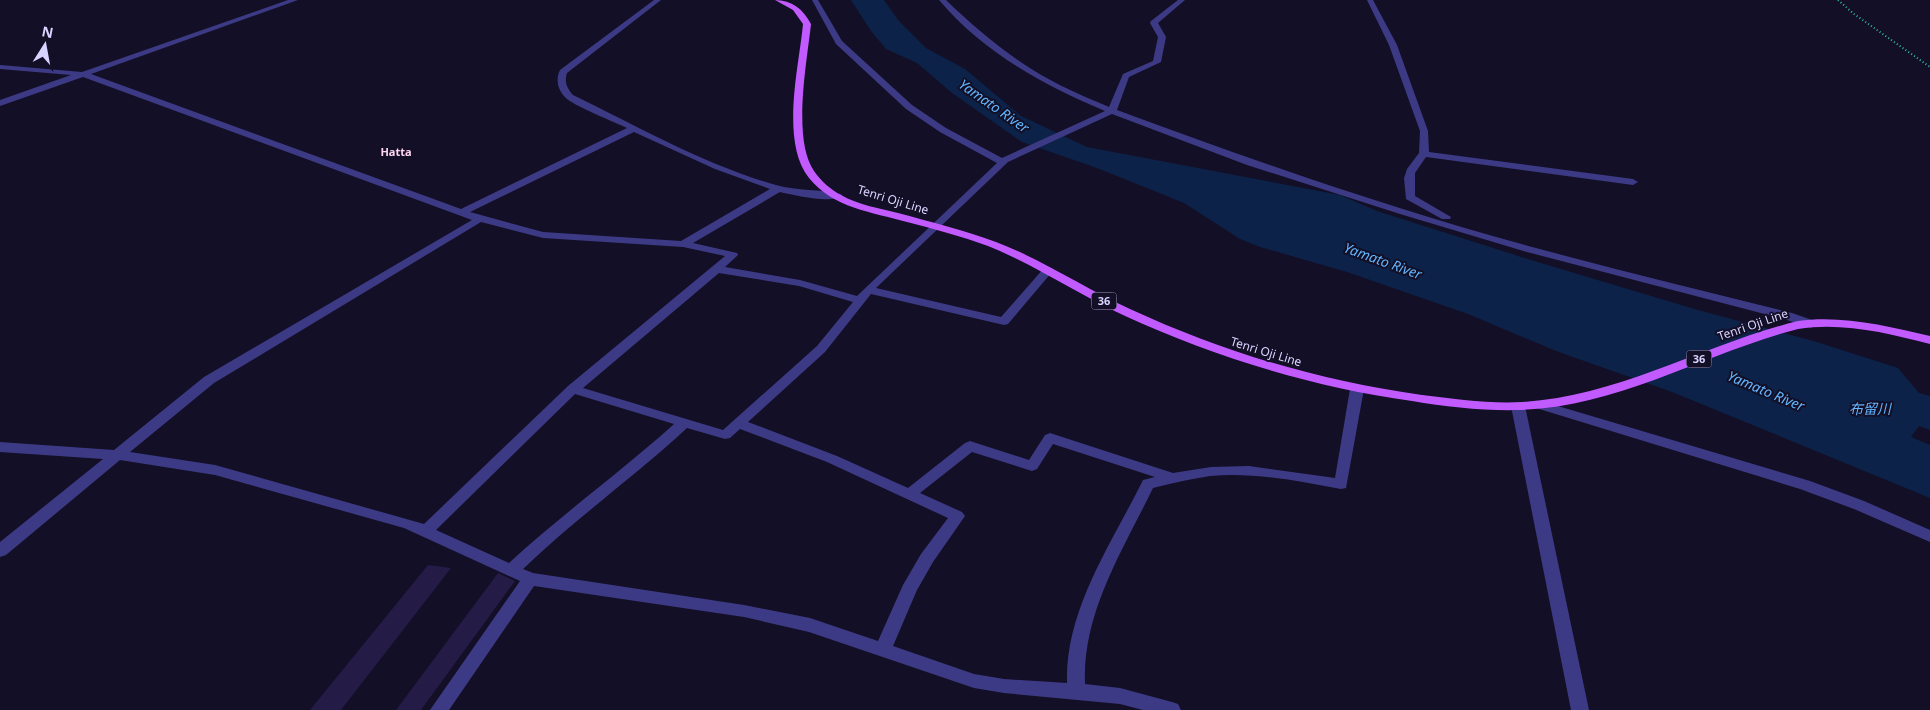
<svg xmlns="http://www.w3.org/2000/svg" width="1930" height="710" viewBox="0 0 1930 710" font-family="'Noto Sans','Noto Sans JP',sans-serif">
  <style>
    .water { fill: #0c2248 }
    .building { fill: #241b47 }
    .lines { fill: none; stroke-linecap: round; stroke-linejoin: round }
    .path { stroke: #2fb8b0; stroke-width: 2; stroke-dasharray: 1 2.5; stroke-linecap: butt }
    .minor { fill: #3d3a85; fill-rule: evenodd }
    .major { fill: #c25bff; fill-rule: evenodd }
    .labels { text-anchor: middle; stroke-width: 4; stroke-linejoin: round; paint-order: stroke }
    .far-neighbourhood-label { font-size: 11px; font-weight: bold; fill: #ffd6f0; stroke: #130f26 }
    .shield { fill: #130f26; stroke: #9e99be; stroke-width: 1 }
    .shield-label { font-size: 11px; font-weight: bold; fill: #d9d4ff }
    .street-label { font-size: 12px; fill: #d9d4ff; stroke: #130f26 }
    .water-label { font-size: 14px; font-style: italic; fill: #62b6ff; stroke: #130f26 }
  </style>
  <rect width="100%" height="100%" fill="#130f26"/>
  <polygon class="water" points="851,0 884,0 898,20 926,48 965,69 1021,116 1087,147 1340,195 1377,211 1531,260 1698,310 1817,342 1898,368 1919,393 1930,396 1930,430 1919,426 1911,437 1930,445 1930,498 1672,392 1556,351 1468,314 1347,272 1260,247 1240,239 1184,203 1097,168 1022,142 952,93 917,63 886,49 871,31"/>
  <g class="building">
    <polygon points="428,565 451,568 341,710 310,710"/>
    <polygon points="498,573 515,581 421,710 396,710"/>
  </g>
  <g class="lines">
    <polyline class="path" points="1838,0 1854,14 1930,67"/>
    <g class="minor">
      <path d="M288,0h10l-207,74 370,135 166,-81c-15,-7 -48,-20 -60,-29 -9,-8 -12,-19 -7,-29l94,-70h7l-94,73c-3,9 0,15 6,22 66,32 132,70 203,90 22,6 44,4 65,9l1,2c-10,8 -49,-1 -62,-4l-87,51 44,10 1,2 -13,12 75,13 57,16 140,-133 -57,-31 -34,-23 -70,-65 -24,-44h6l24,41 70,64 34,23 56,30 103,-47c-62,-26 -122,-59 -166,-111h7c27,26 55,50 87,70 24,15 50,26 76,37l14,-33 30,-13 5,-24 -8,-14 1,-2 27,-21h7l-27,23 8,14 -5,25 -32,15 -12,33c138,51 277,100 419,138 85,23 171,44 256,65l23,8 2,3 -6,4 -27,-9 -257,-67 -127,-38 -153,-49 -135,-51 -104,48 -132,126 125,29 43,-49h8l2,2 -2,2 -44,52 -4,1 -133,-31 -46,58 -77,70 89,34 71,32 57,-45 5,-2 59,19 16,-25 5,-2 123,40 38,-6 38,-1 86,12 15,-89 7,-4 5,1 2,3 -18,99 -5,1c-43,-8 -87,-17 -131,-13 -19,3 -38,7 -57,12 -30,62 -71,125 -68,196l35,4 52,14 6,2 3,6h-38l-23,-6 -116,-11 -30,-5 -165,-56 -65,-15 -210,-31 -85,124h-19l90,-129 -116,-53 -189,-53 -95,-15 -114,95 -6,2v-15l103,-83 -103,-7v-10l114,8 90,-73 268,-157 -389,-143 -83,29v-6l71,-25 -71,-6v-4l82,7zM634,132l81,37 55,20 -89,52 -138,-9 -73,-20zM481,222l62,16 140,9 42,9 -157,130 -144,138 -209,-59 -85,-13 84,-69zM719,273l80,13 54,16 -36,44 -94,84 -140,-42zM575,394l99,30c-53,48 -112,90 -165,139l-73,-33zM687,428l38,11 5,-1 10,-9 87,33 121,56 -27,36 -18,31 -25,56 -68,-23 -66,-13 -211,-32 -10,-4c52,-50 111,-92 164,-141zM1053,444l102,33 -12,3 -2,4c-31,62 -76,127 -74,199l-63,-4 -30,-5 -81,-28 24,-56 16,-28 32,-46 -3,-4 -42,-19 52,-41 60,19 5,-2z"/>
      <polygon points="1367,0 1373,0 1397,45 1428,131 1429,152 1633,179 1638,182 1633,185 1426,157 1415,173 1415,196 1451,217 1450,219 1442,219 1406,199 1404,178 1407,169 1419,153 1420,131 1389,45"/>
      <polygon points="1541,401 1810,481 1864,501 1930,530 1930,542 1854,509 1800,489 1536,408 1534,405"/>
      <polygon points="1518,402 1525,406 1589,710 1571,710 1511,406"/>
    </g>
    <path class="major" d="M775,0c17,0 28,9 36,24 -4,38 -19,115 3,147 7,10 17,19 27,24 17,10 38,13 57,18 33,9 66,17 98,29 47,18 88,46 134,67 93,43 190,72 292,86 33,4 67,9 101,7 97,-6 182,-58 275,-81 44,-6 89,5 132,15v8c-43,-11 -88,-22 -132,-15 -93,24 -179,78 -278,81 -36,1 -73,-3 -108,-9 -101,-14 -197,-44 -289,-86 -46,-21 -88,-50 -135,-69 -27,-10 -54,-17 -81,-24 -35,-10 -74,-14 -98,-44 -29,-37 -10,-111 -6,-154l-10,-14z"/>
  </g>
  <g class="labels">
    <g class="far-neighbourhood-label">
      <text x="396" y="156">Hatta</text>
    </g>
    <g class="shield">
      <rect x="1091.5" y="292.5" width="25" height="17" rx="4"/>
      <rect x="1686.5" y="350.5" width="25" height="17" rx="4"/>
    </g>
    <g class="shield-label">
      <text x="1104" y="305">36</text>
      <text x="1699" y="363">36</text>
    </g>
    <g class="street-label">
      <text transform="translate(893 200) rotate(17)" y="4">Tenri Oji Line</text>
      <text transform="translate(1753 325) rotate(-19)" y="4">Tenri Oji Line</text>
      <text transform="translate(1266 352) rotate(17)" y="4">Tenri Oji Line</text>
    </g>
    <g class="water-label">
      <text transform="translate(994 106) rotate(35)" y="5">Yamato River</text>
      <text transform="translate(1383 261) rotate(20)" y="5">Yamato River</text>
      <text transform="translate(1766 391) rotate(23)" y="5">Yamato River</text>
      <text transform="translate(1870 409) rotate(-1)" y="5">布留川</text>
    </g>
  </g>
  <g transform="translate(45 45) rotate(11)" stroke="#130f26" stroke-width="4" paint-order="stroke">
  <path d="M0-4L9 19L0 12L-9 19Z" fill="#d9d4ff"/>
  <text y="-8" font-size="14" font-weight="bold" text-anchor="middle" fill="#d9d4ff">N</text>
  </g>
</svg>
